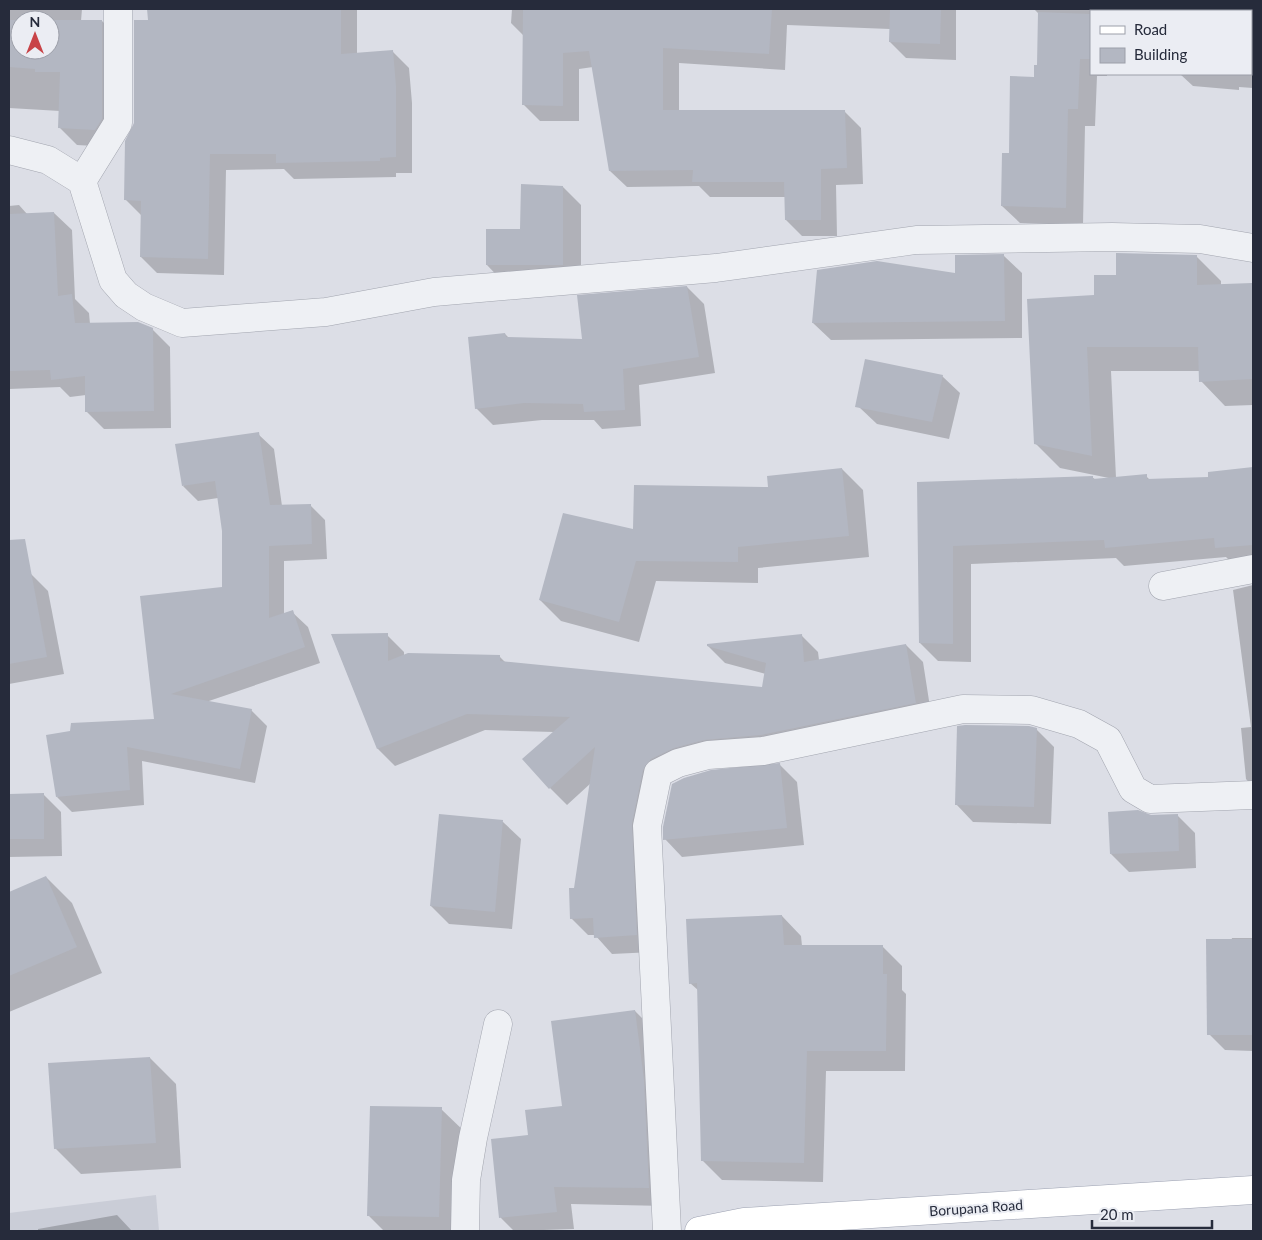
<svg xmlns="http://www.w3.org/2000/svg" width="1262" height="1240" viewBox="0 0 1262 1240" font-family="Lato,sans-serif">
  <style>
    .built { fill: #cacdd7 }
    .shadow { fill: #0003; fill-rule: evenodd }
    .building { fill: #b3b7c2; fill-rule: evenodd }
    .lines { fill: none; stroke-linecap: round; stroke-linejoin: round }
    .minor-casing { stroke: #a2a5af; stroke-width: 29 }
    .major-casing { stroke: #9ca1b1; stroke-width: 29 }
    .minor { stroke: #eef0f4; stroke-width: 28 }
    .major { stroke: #fff; stroke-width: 28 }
    .labels { text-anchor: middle; stroke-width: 4; stroke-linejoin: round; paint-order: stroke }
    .street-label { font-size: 14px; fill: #262b3b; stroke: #ebedf3 }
  </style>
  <rect width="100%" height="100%" fill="#dcdee6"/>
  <polygon class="built" points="156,1195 159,1231 9,1231 9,1213"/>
  <g class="shadow">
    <path d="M9,9h73l-1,12h21l17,17 -7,109 -35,-2 -17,-17v-17l-51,-3zM20,20h30v30h-30z"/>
    <polygon points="149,9 357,9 357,54 393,52 409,68 412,103 412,173 396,173 396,177 294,179 284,169 226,170 224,275 157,273 141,257 142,216 126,200 149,21"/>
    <polygon points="512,9 956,9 956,60 906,58 890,42 890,29 787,25 785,70 679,63 679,112 845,112 861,128 863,184 836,185 837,236 802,236 786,220 786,197 710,197 699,186 627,187 610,171 593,67 579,69 579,121 540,121 523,104 524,36 511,23"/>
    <polygon points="1034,9 1115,9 1114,11 1091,11 1091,74 1107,74 1107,76 1097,76 1095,126 1085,126 1083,225 1020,223 1002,206 1010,154 1038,66 1040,15"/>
    <polygon points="1180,9 1253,9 1253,88 1239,87 1239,90 1193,86 1180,74 1251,74 1251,11 1180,11"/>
    <polygon points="563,187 581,205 581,282 504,283 487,265"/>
    <polygon points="19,205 27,214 54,213 72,230 75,299 89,313 90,324 152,329 170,347 171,428 104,429 86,411 86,395 70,397 60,387 9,389 9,206"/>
    <polygon points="1004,256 1022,273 1022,338 831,340 813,323 956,275"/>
    <polygon points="1196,256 1221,281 1221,285 1251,284 1253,286 1253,405 1225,406 1201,381 1200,371 1111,371 1116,478 1146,476 1151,481 1210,478 1209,473 1253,469 1253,575 1235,566 1226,557 1124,566 1116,558 971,564 971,662 938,661 920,643 918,483 1092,477 1096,480 1109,478 1060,468 1035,443 1096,296 1117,277"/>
    <polygon points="687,287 704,304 715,373 639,385 641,426 602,429 594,420 542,420 493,425 476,408 505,334 509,338 583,341"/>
    <polygon points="942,376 960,393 949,439 877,424 859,407"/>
    <polygon points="258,434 274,449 282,506 310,505 325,520 327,559 284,561 284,614 292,612 308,627 320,663 206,702 251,710 267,726 255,783 142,761 144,805 72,812 57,797 156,721 223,588 223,531 218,498 198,501 183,486"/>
    <polygon points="842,469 863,490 869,557 758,568 758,583 656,581 639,642 561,621 540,600 769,488"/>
    <polygon points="31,574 48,591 64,674 9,684 9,578"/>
    <polygon points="1253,585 1253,787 1246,779 1241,728 1251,727 1233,590"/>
    <polygon points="332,635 387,635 404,652 404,656 500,657 506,663 763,688 766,674 725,663 708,646 801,635 818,652 819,660 906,645 923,662 932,720 778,752 663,780 653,952 612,954 595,935 588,935 571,918 591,783 567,805 550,788 554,732 485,730 395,766 378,749"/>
    <polygon points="1036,729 1054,747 1051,824 973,822 956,804"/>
    <polygon points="780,765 797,782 804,845 682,857 665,839"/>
    <polygon points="43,794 61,812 62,856 9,857 9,795"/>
    <polygon points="440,815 503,822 521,839 512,929 449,924 431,906"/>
    <polygon points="1177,815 1195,833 1196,868 1129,872 1111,854 1150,816"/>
    <polygon points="46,877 72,903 102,973 9,1012 9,893"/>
    <polygon points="782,916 801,936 802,946 882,946 902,966 902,990 906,994 905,1071 826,1071 823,1182 722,1180 702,1160 699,991 690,983"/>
    <polygon points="1232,938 1253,938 1253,1051 1225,1050 1209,1034"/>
    <polygon points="635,1011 652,1028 666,1206 571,1204 574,1229 514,1231 501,1218 492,1140 529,1136 564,1107"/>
    <polygon points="150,1058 176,1084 181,1168 81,1174 55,1148"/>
    <polygon points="441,1109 467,1134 465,1231 384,1231 368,1215"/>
    <polygon points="117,1215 132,1231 38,1231 38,1229"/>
  </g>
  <g class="building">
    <polygon points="147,9 341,9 341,54 393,50 396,86 396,157 380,158 380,161 276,163 276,154 210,154 208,259 140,257 141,201 124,200 125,141 134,123 134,20 148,20"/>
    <polygon points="523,9 772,9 769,54 663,48 663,110 845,110 847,168 821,169 821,220 785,220 784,182 692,182 693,170 609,171 589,51 563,53 563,106 522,105"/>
    <polygon points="890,9 941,9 940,44 889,42"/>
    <polygon points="1038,12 1091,14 1090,59 1080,59 1078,109 1068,109 1066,208 1001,206 1002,153 1009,153 1010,76 1034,77 1034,65 1037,65"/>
    <path d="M9,20h93v99l-7,11 -37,-2 2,-56h-25v-3l-26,-2zM20,20h30v30h-30z"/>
    <polygon points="521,184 563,186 563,265 486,265 486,229 520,229"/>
    <polygon points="54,212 58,296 72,294 75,323 138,322 153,328 154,411 85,412 85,376 51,380 50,370 9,371 9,214"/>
    <polygon points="1116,253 1197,255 1197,285 1252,283 1253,379 1199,382 1198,347 1087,347 1092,456 1034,444 1027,299 1094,295 1094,275 1116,275"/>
    <polygon points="1004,254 1005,321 812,323 817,270 877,261 955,273 955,255"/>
    <polygon points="687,286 699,357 623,369 625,410 584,412 583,404 524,403 475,409 468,337 505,333 506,337 582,339 577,295"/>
    <polygon points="865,359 943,375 932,422 855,407"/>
    <polygon points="259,432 270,505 311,504 312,544 269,546 269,618 293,610 305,647 171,694 252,709 240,769 127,747 130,790 56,797 46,735 70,731 71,723 154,719 140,596 222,587 222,531 215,481 182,486 175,444"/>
    <polygon points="1253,467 1253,545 1215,548 1214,538 1105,548 1104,540 953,546 953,644 919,643 917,482 1093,476 1093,479 1147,474 1147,479 1208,477 1208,472"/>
    <polygon points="842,468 849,536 738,547 738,562 636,561 619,622 539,600 563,513 633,529 634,485 768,487 767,476"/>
    <polygon points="25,539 47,657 9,664 9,540"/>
    <polygon points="388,633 388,661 408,653 500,655 500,661 762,687 766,663 707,646 707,644 802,634 804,662 906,644 916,703 761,735 704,740 674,748 651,759 643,770 632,823 637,935 594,938 593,918 570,919 569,888 574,888 595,747 549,789 522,759 570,717 467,714 377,749 331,634"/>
    <polygon points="965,725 1029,726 1037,728 1034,807 955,805 957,726"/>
    <polygon points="780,763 787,828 663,840 663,827 672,784 684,778 711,770"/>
    <polygon points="44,793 44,839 9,839 9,794"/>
    <polygon points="1138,810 1151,815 1178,814 1179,851 1110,854 1108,812"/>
    <polygon points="439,814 503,820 495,912 430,906"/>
    <polygon points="46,876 77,947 9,976 9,892"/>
    <polygon points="782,915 784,945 883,945 883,974 887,974 886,1051 807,1051 804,1163 701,1161 697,983 689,984 686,919"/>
    <polygon points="1206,939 1253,939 1253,1035 1207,1035"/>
    <polygon points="635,1010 644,1080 649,1188 554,1187 557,1212 499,1218 491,1139 528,1135 525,1110 562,1106 551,1021"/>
    <polygon points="150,1057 156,1143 54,1149 48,1063"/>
    <polygon points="370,1106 442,1107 439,1217 367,1216"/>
  </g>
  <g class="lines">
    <g class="minor-casing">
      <g id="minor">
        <polyline points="9,150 48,160 82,181 113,280 126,295 144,307 182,323 326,312 434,292 716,268 916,240 1112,237 1200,239 1253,248"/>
        <polyline points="82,181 118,123 118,9"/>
        <polyline points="1163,586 1253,569"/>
        <polyline points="465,1231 466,1180 473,1138 498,1024"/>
        <polyline points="667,1231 647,826 658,773 678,763 708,755 763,751 963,709 1031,710 1079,724 1108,740 1133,789 1150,799 1253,795"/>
      </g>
    </g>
    <g class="major-casing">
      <polyline id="major" points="699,1231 744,1222 1253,1190"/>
    </g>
    <use href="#minor" class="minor"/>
    <use href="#major" class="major"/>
  </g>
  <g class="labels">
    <g class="street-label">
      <text transform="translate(976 1208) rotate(-4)" y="5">Borupana Road</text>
    </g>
  </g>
  <rect width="1262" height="1240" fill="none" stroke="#262b3b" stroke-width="20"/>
  <rect x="1090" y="10" width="162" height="65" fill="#ebedf3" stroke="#9c9fa9"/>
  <rect x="1100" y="26" width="25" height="8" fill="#ffffff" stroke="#9c9fa9"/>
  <text x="1134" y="35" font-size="15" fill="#262b3b">Road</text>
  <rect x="1100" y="48" width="25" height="15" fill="#b3b7c2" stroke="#9c9fa9"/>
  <text x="1134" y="60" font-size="15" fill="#262b3b">Building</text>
  <g transform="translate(35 35)"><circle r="24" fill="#ebedf3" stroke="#9c9fa9"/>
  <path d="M0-4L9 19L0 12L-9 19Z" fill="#c84347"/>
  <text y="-8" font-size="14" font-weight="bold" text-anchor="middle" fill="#262b3b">N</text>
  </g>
  <path d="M1092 1220v8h120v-8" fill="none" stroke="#262b3b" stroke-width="2.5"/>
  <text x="1100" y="1220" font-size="15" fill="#262b3b" stroke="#ebedf3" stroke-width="4" paint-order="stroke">20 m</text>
</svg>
